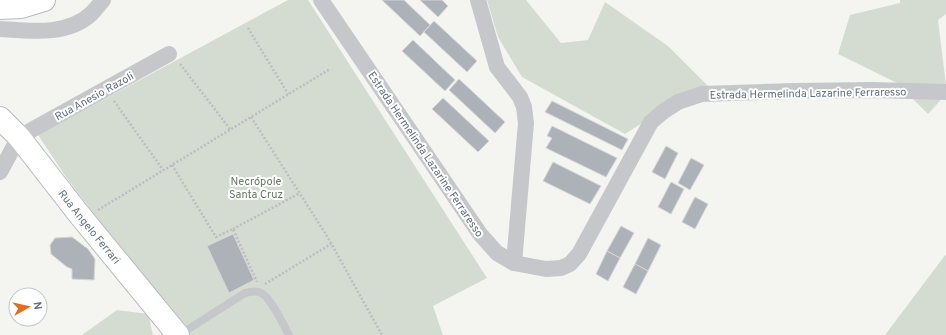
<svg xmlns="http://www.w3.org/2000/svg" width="946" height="335" viewBox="0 0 946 335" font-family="Overpass,sans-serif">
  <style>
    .green { fill: #d4dcd2 }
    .building { fill: #adb2b9; stroke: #d6d6d4 }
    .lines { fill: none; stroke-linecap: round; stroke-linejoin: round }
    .secondary-casing { stroke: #b7babf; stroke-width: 24 }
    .path { stroke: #bcbdc0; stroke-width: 2.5; stroke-dasharray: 2 2; stroke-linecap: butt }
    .lane { stroke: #c5c7cb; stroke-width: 8 }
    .street { stroke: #c5c7cb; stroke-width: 16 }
    .secondary { stroke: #fff; stroke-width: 22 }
    .labels { text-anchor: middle; stroke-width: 4; stroke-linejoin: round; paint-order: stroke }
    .street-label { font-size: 11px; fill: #647082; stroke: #fff }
    .park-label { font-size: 11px; fill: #647962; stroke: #fff }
  </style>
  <rect width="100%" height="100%" fill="#f4f5f1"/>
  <g class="green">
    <polygon points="288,0 308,0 487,278 433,306 443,335 187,335 156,296 66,177 38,135"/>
    <polygon points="487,0 526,0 561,43 588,40 605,2 668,46 709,87 695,89 625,134 522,77 498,37"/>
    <polygon points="900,0 946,0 946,14 938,20 946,85 946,94 928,114 897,83 838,54 850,15 900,3"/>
    <polygon points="946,253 946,335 885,335 946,254"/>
    <polygon points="117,310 148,314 153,335 82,335"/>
  </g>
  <g class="building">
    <polygon points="382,0 404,0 430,25 420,36"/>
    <polygon points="420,0 442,0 448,6 438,17"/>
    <polygon points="434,21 477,61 467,72 424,32"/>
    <polygon points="413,40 455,80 445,91 402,51"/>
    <polygon points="459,79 505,122 495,133 449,90"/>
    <polygon points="443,98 489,141 478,152 432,109"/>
    <polygon points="552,101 628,139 622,150 545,112"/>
    <polygon points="552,126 617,158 606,177 546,148 552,138 547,136"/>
    <polygon points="666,146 678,153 665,179 652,172"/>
    <polygon points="691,158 704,165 690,190 678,183"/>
    <polygon points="553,162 601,186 590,204 543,181"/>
    <polygon points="671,182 684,189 671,214 658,207"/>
    <polygon points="695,197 708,204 695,229 682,222"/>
    <polygon points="621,226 634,233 620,258 607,251"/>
    <polygon points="233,234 254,280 229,293 207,246"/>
    <polygon points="72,237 88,249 95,259 94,280 72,279 72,269 67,267 51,254 50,245 55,238"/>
    <polygon points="648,238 661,245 648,271 635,264"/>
    <polygon points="607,251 620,258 608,281 596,274"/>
    <polygon points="635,264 648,271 636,294 623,287"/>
  </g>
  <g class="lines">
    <g class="secondary-casing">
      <g id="secondary">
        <polyline points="0,8 21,7 44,0"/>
        <path id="s1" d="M0,118l19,19 59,76 100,122"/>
      </g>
    </g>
    <g class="path">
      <polyline points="248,28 288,94"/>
      <polyline points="180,64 230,129"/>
      <polyline points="114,101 163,170"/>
      <polyline points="251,117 327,236 382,335"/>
      <polyline points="172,165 216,237 233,229 257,282"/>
      <polyline points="98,210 330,69"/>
      <polyline points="233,229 300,193"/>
      <polyline points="265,284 331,244"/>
    </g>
    <path class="lane" d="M179,335l66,-42c6,-1 11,-3 16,0 9,3 23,33 28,42"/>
    <g class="street">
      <polyline points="321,0 480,234 497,253 514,263 546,269 561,268 570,264 579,254 651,122 664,111 678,102 702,94 795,91 872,90 946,92"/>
      <polyline points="478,0 497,67 520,97 524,107 526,123 514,263"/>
      <path d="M0,29c30,2 67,7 91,-15 4,-4 8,-9 12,-14"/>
      <polyline points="0,172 19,137 169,54"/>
    </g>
    <use href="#secondary" class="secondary"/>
  </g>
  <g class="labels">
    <g class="street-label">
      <text transform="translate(808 93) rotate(-1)" y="4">Estrada Hermelinda Lazarine Ferraresso</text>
      <text transform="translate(94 96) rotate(-29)" y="4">Rua Anesio Razoli</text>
      <text transform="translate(426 154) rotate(56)" y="4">Estrada Hermelinda Lazarine Ferraresso</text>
      <text dy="4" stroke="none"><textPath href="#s1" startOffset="141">Rua Angelo Ferrari</textPath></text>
    </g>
    <g class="park-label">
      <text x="256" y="185">Necrópole<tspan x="256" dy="13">Santa Cruz</tspan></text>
    </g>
  </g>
  <g transform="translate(28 307) rotate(82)"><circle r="19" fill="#ffffff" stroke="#c1c6cd"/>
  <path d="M0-3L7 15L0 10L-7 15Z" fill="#e36b22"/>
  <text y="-6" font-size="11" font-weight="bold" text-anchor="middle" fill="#647082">N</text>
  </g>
</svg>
